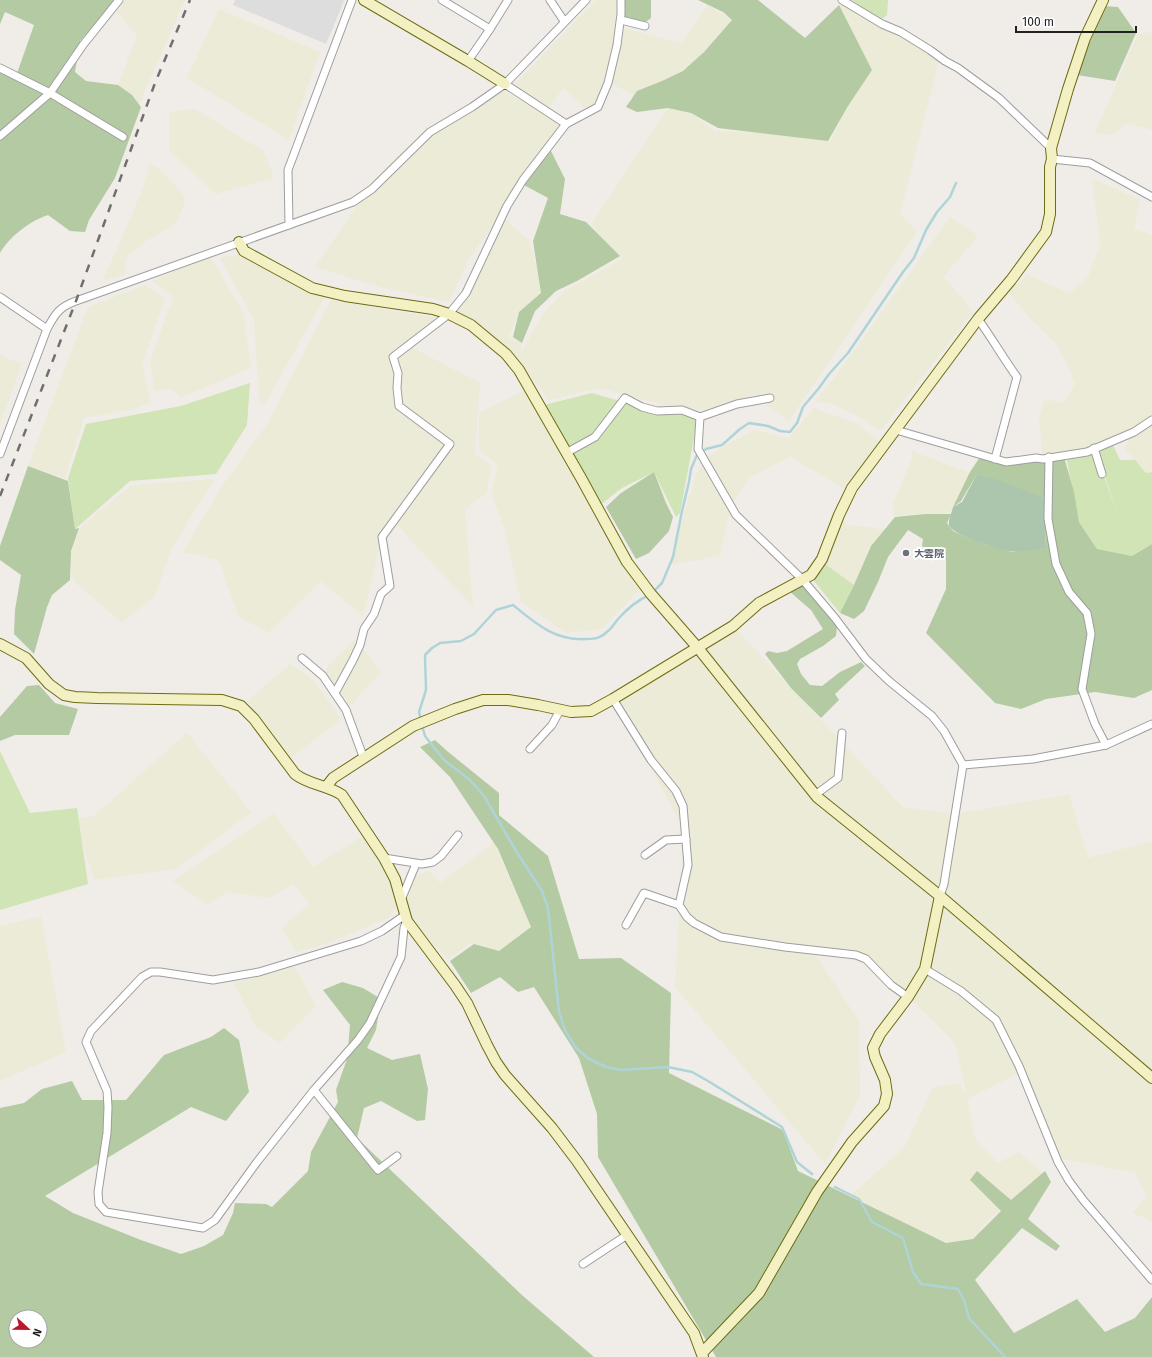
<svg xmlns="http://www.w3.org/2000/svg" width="1152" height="1357" viewBox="0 0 1152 1357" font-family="'Fira Sans','Noto Sans JP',sans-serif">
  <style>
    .farmland { fill: #ecebd7 }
    .grass { fill: #d1e4b5 }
    .forest { fill: #b3caa2; fill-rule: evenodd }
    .cemetery { fill: #acc6ad }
    .parking { fill: #ddd }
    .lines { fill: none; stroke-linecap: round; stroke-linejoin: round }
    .stream { stroke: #afd4d8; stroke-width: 2.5 }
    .street-casing { stroke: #9e9e9e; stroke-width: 9 }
    .secondary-casing { stroke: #6d6c13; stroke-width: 12 }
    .street { stroke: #fff; stroke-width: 7 }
    .secondary { stroke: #f3f0c4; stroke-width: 10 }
    .rail { stroke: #6f6f6f; stroke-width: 2.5; stroke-dasharray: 8 8; stroke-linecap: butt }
    .worship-dot { fill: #6b7280; stroke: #fff; stroke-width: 1.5 }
    .labels { text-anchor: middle; stroke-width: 4; stroke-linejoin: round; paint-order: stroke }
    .worship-label { font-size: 10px; font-weight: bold; fill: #5b616d; stroke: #fff; text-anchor: start }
  </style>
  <rect width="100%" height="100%" fill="#f0ede9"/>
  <g class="farmland">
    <polygon points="125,0 185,0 139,104 118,85 137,36 117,12"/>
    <polygon points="596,0 616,0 615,37 609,81 598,107 589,112 563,88 548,109 514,85"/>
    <polygon points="844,0 939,61 900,214 917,232 789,421 753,395 742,401 705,410 664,405 600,388 549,400 519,361 518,363 454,311 505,219 529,241 544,290 519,312 509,337 522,343 520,354 544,312 564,291 622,259 591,225 668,108 691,113 715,131 795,135 831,141 846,109 872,70 839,5"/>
    <polygon points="708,5 732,20 677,80 634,95 612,84 619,27 681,43"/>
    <polygon points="219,9 320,52 289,140 187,78"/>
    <polygon points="1152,32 1152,130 1126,123 1114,135 1095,133 1138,34"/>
    <polygon points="502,90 566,124 469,259 449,302 379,287 315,267 361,200 382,173 424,132"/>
    <polygon points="193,108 264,151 274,178 216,194 211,190 169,150 169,113"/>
    <polygon points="150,164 161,170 184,196 184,206 176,222 170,228 144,242 127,257 125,264 126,272 123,275 108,280 103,279 119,245 143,188"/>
    <polygon points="1092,178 1140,200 1134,229 1152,235 1152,418 1103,444 1043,459 1039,417 1045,399 1063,403 1075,384 1066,362 1055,342 1028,316 1008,292 1028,275 1070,293 1088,277 1100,244"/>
    <polygon points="950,217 978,236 943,277 968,304 972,313 880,431 856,415 833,404 815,401 838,373"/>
    <polygon points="209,254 244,314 251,368 180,398 172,389 154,391 150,361 173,297 152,281"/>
    <polygon points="241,254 325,297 265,404 259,400 254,320 220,258"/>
    <polygon points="145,285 165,298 142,365 151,403 131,410 84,418 65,478 28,466 88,307"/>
    <polygon points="331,300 443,319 413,348 480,383 475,455 491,465 487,493 465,509 473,607 394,522 382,537 363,616 321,581 268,633 238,616 219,560 183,552 220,489 267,424"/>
    <polygon points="0,355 22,364 0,424"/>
    <polygon points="525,390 641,589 601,629 566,633 521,602 504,527 491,493 498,466 479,449 479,413"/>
    <polygon points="814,408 856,423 882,443 845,489 812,470 790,456 748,479 731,506 720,556 669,565 696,474 710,454 754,430 789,438"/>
    <polygon points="1152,422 1152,472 1146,473 1124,448 1134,432"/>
    <polygon points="912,451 972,474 950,513 894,516 893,504 912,459"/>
    <polygon points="214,479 171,550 155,596 122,623 74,581 69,559 79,528 132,485"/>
    <polygon points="839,520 850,525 884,529 869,549 854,585 821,561"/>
    <polygon points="733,626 903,807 956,814 1069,794 1088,858 1152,841 1152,1221 1133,1213 1147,1196 1135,1173 1053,1157 1021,1072 967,1099 976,1140 998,1163 1019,1152 1043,1173 989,1219 973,1239 949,1243 906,1224 851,1195 904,1148 933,1087 959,1083 967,1097 955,1043 908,997 866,959 813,951 859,1021 860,1095 825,1164 675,987 684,829 613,699"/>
    <polygon points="355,639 381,672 346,710 324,671"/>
    <polygon points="290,664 313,679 341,719 290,759 247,701"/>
    <polygon points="187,733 251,812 176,869 94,880 75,819 94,816"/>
    <polygon points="274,813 313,867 363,836 383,866 393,888 396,906 389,918 325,944 296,952 282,927 310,904 293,884 269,898 228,892 207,904 173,881"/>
    <polygon points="494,842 531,927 499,952 472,943 448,959 412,921 406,898 416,876 430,871 440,883"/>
    <polygon points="41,916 66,1052 0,1081 0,926"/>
    <polygon points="295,967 316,1006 280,1043 256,1027 234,983"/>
  </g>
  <g class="grass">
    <polygon points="852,0 888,0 887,15 881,20"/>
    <polygon points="250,383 247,425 216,474 130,481 75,529 68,478 86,424 181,406"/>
    <polygon points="592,393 654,411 676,410 698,416 680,513 676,517 654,472 622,488 599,506 544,405"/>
    <polygon points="1112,443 1120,460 1135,460 1146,473 1152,472 1152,544 1132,556 1097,549 1079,522 1066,456 1094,448 1118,516 1096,449"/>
    <polygon points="821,561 854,585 840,613 809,575"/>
    <polygon points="0,751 30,813 77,808 88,884 0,910"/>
  </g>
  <g class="forest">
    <path d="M0,0h115l-35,41 -5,31 11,9 32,4 14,10 9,12 -26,71 -26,42 -4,12 -15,-1 -22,-16c-18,6 -38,21 -48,38v-180l15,6 19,-54 -29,-13 -5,12z"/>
    <polygon points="625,0 651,0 651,18 641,26 624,22"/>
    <polygon points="698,0 758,0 805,38 839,5 872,70 848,106 828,141 718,128 691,113 668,108 637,112 626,107 637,91 662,81 683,71 704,52 732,20 723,12"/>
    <polygon points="1104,6 1118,7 1136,33 1115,81 1077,75"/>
    <polygon points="551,151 565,179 560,214 586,222 620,256 577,281 556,291 535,311 522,343 513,337 519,312 541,293 533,241 548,198 522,184"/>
    <polygon points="980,457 1009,463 1064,457 1074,492 1079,522 1097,549 1132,556 1152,544 1152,690 1134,698 1095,692 1046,699 1021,709 995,703 926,633 946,589 946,559 922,546 923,539 908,530 888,557 878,582 864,611 854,619 840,613 854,585 871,546 895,517 926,514 951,514 947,523 953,531 966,537 987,545 1012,552 1046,546 1045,525 977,474 961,501 953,507 970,472"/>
    <polygon points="28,466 68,481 75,529 79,528 71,551 70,580 52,595 47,607 34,654 14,634 15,610 21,575 0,560 0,546"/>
    <polygon points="654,472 666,503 673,517 669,531 649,553 636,559 606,507 621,493"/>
    <polygon points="805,583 837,627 836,636 823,646 800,659 797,664 801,674 810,685 822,686 840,672 861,662 865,666 835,694 839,700 821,718 791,688 765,654 768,651 777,653 787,651 823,629 811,610 789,591"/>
    <polygon points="39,685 55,703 78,709 69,735 15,735 0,741 0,717 27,686"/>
    <polygon points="435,740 447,751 499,793 499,815 548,856 579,959 621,958 671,993 669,1073 783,1130 798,1171 946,1243 973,1239 1001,1211 970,1180 977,1171 1011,1200 1045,1171 1051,1182 1028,1219 1060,1246 1056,1251 1022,1228 975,1280 1014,1333 1077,1299 1105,1332 1135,1318 1152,1297 1152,1357 716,1357 598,1157 597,1114 579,1058 534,987 518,992 500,977 471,993 450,961 474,944 499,951 531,927 498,849 450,777 420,747"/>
    <path d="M342,982l21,6 18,11 -5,31 -9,18 25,12 28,-6 8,35 -3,31 -8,1 -36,-20 -17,7 -7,30 166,158 71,61h-594v-249l24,-5 18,-14 30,-8 10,19h44l38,-45 47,-18 13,-9 15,12 10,52 -23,29 -35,-14 -146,89 28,17 68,27 40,14 23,-8 19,-11 10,-22 2,-10 31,1 6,3 36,-36 3,-19 27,-50 -2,-12 11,-31 3,-34 -27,-35zM16,1317h24v24h-24z"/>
  </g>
  <path class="cemetery" d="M977,474l27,8 43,18 -2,26 1,22c-11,1 -28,5 -38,3 -11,-2 -56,-16 -59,-26 -1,-5 3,-13 4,-18l9,-5z"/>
  <polygon class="parking" points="235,0 343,0 344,1 326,44 233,5"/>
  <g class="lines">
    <g class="stream">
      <polyline points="653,592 662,583 673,557 682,511 689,482 691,469 697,455 706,449 722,445 740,429 749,423 768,426 780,431 790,432 797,423 803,407 819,388 829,374 848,353 903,272 914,258 926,230 937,212 950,197 956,183"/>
      <path d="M421,720l-2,-8 7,-22 -1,-35 7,-7 8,-5 21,-2 13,-7 22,-24 17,-5c22,18 42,36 73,34 10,0 15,-1 22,-8 4,-3 7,-8 10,-12 9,-10 18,-18 31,-24"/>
      <polyline points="422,725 425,736 444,760 470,780 484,796 516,851 542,891 548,908 559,1012 565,1030 576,1048 589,1059 606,1067 621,1070 668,1067 692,1072 708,1081 782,1127 797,1162 812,1174"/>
      <polyline points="835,1187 859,1199 872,1222 903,1238 913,1272 921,1284 958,1289 964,1300 969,1318 1005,1357"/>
    </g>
    <g class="street-casing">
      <g id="street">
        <polyline points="442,0 490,29"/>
        <polyline points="550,0 564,21"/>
        <polyline points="842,0 882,24 901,32 930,50 945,61 958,68 999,98 1051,148"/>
        <polyline points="621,20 645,26"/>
        <polyline points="468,61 490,29 508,0"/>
        <polyline points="0,68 50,93 123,137"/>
        <polyline points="505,84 566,124"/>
        <polyline points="0,136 50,93 83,45 119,0"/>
        <polyline points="1052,159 1090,163 1152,197"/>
        <polyline points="289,225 288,170 352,0"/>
        <polyline points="0,297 47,329"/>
        <path d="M978,319c14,19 25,39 39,58l-22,82"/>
        <polyline points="770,398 737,404 700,417 698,449 736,515 802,579 835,618 866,659 889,681 932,716 944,731 963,765 944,884 940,896"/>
        <polyline points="896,430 1006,462 1036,458 1043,459 1087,452 1134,432 1152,420"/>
        <polyline points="1094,448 1102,474"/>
        <polyline points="566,453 595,437 625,398 642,407 657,411 682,410 700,417"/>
        <path d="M0,454l47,-125c8,-15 12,-22 29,-28l277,-99 19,-13 58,-57 42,-25 33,-23 81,-84"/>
        <polyline points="1049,457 1048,519 1056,564 1069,592 1087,613 1091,634 1082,689 1095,724 1106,745"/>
        <polyline points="302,658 323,676 346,710 364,759"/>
        <polyline points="335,693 353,660 360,645 364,629 374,614 381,594 390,586 382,537 450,444 399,406 397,388 398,373 393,357 449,314 466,293 507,206 523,180 566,124 598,107 608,83 617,45 621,14 621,0"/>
        <polyline points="613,699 651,760 676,791 683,806 688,865 679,905 687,917 694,923 721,937 785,947 856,955 866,959 891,985 908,997"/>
        <polyline points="530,749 552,725 560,710"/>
        <polyline points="963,765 1033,759 1106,745 1152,724"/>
        <polyline points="815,795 838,778 842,733"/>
        <polyline points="645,855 666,840 686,839"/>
        <polyline points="384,858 422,864 433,862 441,856 458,835"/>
        <polyline points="401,900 416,864"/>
        <polyline points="405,915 382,931 361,941 259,972 213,980 160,972 151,972 142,977 91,1031 86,1042 107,1091 108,1107 107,1133 98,1192 99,1204 106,1212 203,1228 215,1220 257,1162 314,1090 358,1040 370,1023 401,957 404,928 407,921"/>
        <polyline points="626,925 644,893 679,905"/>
        <polyline points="925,969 961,991 996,1020 1019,1066 1058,1162 1069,1181 1084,1201 1152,1280"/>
        <polyline points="314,1090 378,1170 397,1156"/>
        <polyline points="583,1264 627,1235"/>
      </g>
    </g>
    <g class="secondary-casing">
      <g id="secondary">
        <polyline points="364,0 468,61 505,84"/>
        <polyline points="239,242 244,251 312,288 345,296 433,309 449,314 471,325 506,354 519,370 581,478 627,562 651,594 698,648 817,797 940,896 1152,1078"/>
        <path d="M0,644l26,14 23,26 15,11 11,2 22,1 125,2 19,6 13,13 41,55c14,11 32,11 47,21l42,63 11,21 12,42 48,64 12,18 20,42 9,17 9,13 47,53 25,33 117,172 9,24"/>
        <polyline points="326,787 333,778 413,726 455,709 483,700 508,700 538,705 571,712 591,711 613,699 733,626 759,603 811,575 822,559 839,515 852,488 978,319 1011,280 1046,232 1050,214 1050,167 1052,159 1051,148 1068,89 1085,38 1103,0"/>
        <polyline points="702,1353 759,1293 817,1192 852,1142 884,1106 887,1094 885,1080 875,1057 873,1048 880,1034 908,997 925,969 940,896"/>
      </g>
    </g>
    <use href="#street" class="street"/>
    <use href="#secondary" class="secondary"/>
    <polyline class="rail" points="0,496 76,301 155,83 190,0"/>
  </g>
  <circle class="worship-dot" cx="906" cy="553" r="4"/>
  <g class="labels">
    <g class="worship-label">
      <text x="914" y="557">大雲院</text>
    </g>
  </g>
  <g transform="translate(28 1329) rotate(112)"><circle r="19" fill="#ffffff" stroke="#a6a6a6"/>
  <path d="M0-3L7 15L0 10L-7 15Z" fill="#b9182b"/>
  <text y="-6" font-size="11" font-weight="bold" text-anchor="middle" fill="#212121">N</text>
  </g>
  <path d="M1016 26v6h120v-6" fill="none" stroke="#212121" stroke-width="2"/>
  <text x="1022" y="26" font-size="12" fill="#212121" stroke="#ffffff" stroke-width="3" paint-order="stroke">100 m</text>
</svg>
